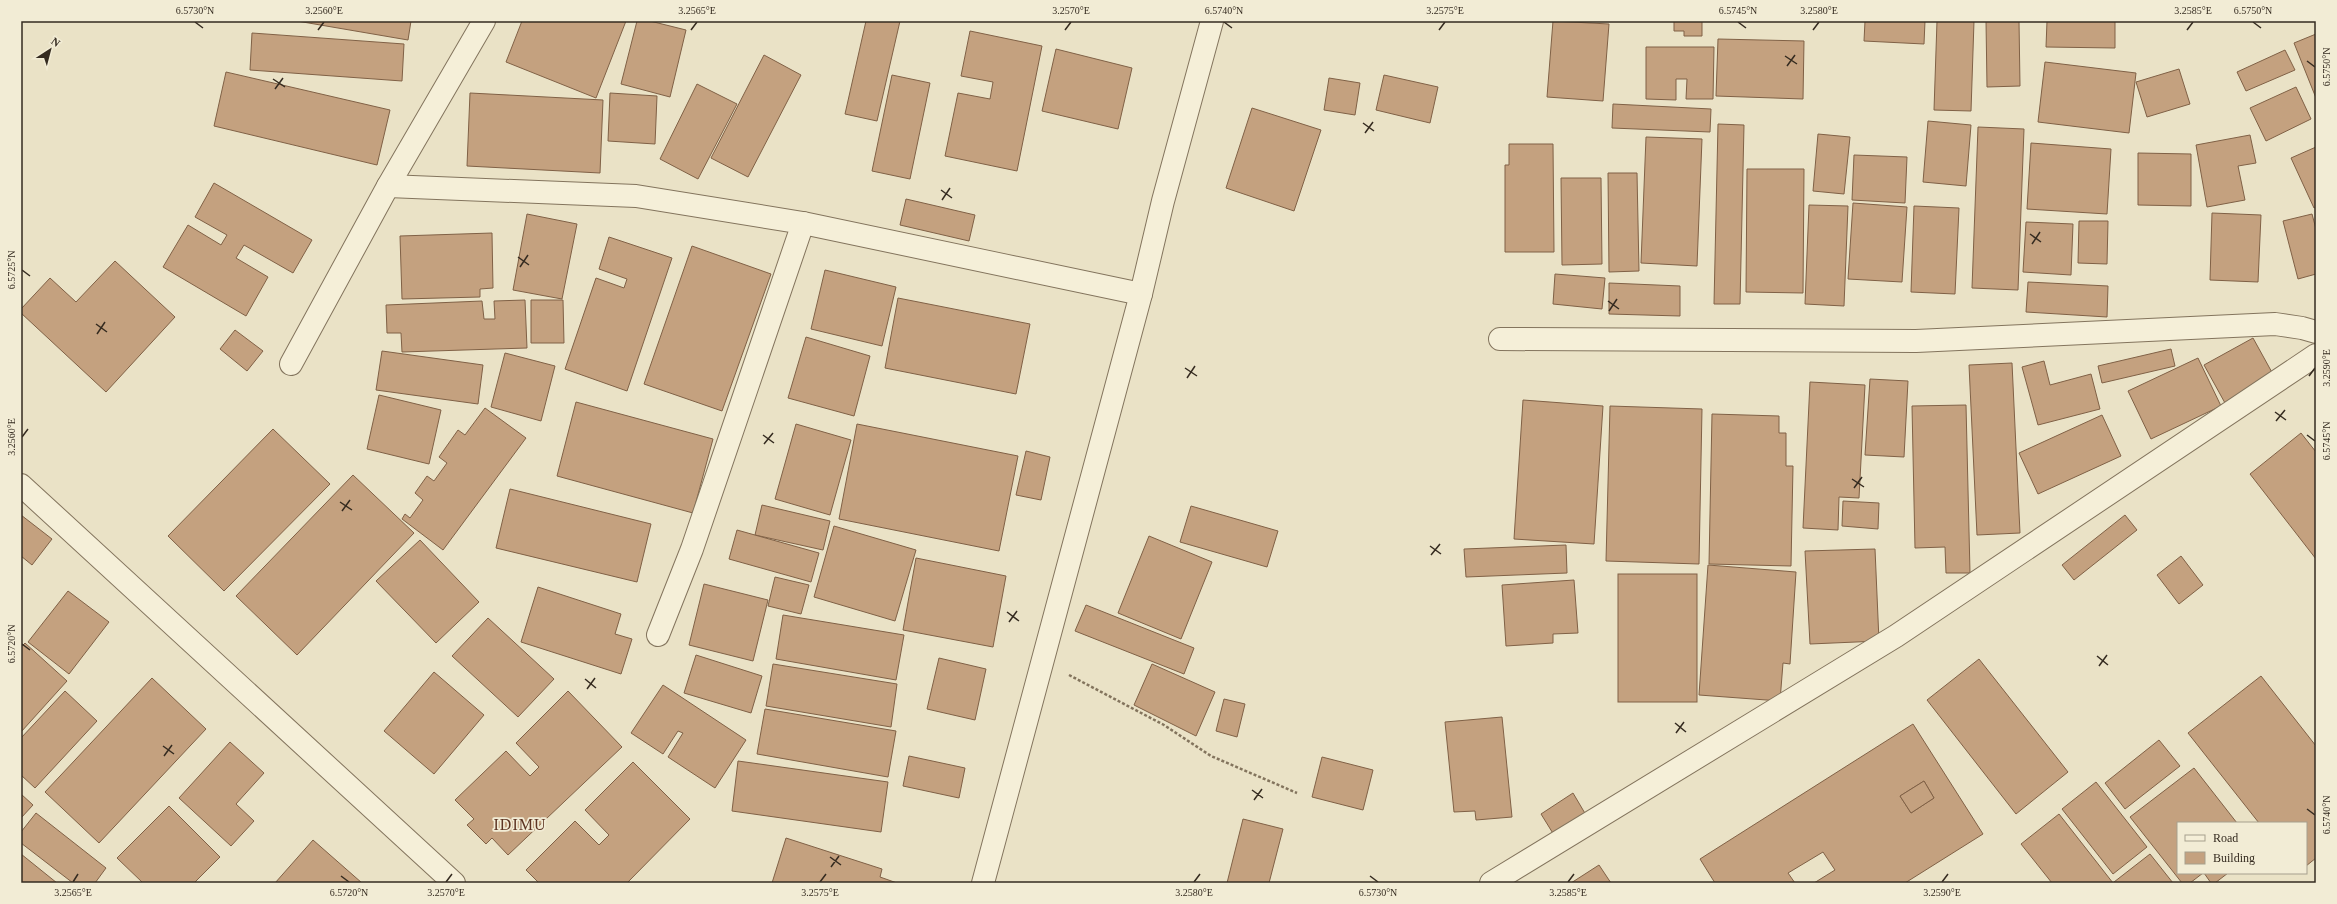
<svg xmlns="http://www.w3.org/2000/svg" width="2337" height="904" viewBox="0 0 2337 904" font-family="Georgia,serif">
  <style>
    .building { fill: #c4a17f; stroke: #806146; fill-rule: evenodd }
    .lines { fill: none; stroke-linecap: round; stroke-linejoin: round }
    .minor-casing { stroke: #83745d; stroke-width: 24 }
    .tertiary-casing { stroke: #83745d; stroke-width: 24 }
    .path { stroke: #83745d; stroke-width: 2.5; stroke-dasharray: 3 2; stroke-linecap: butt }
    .minor { stroke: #f5efd8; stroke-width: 22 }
    .tertiary { stroke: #f5efd8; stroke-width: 22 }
    .ticks { fill: none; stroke: #352b20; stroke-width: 1.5 }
    .labels { text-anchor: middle; stroke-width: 3.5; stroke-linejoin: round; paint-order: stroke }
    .quarter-label { font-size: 16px; letter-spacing: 1px; fill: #5d3423; stroke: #f2ecd5 }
    .neatline { fill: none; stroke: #352b20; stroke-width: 1.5 }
    .ticks-label { font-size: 10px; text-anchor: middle; fill: #352b20 }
  </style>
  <rect width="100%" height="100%" fill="#eae2c6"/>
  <g class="building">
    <polygon points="297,21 411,21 408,40"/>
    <polygon points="522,21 626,21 596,98 506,62"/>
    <polygon points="637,21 650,21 686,30 670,97 621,84"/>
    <polygon points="866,21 900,21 877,121 845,114"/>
    <polygon points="1553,21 1609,24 1603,101 1547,97"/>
    <polygon points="1674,21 1702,21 1702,36 1684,36 1684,31 1674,31"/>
    <polygon points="1865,21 1925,21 1924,44 1864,41"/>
    <polygon points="1937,21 1974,21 1971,111 1934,110"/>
    <polygon points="1986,21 2019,21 2020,86 1987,87"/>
    <polygon points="2047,21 2115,21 2115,48 2046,47"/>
    <polygon points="970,31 1042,46 1017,171 945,156 958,93 990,99 993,82 961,76"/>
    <polygon points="252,33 404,44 402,81 250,70"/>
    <polygon points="2316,34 2316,98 2294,43"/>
    <polygon points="1718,39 1804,41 1803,99 1716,96"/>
    <polygon points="1646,47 1714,47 1713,99 1686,99 1687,79 1676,79 1676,100 1646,99"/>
    <polygon points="1056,49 1132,68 1118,129 1042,111"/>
    <polygon points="2285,50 2295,70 2246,91 2237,72"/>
    <polygon points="764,55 801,75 748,177 711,158"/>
    <polygon points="2045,62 2136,73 2129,133 2038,122"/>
    <polygon points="2179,69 2190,104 2147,117 2136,82"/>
    <polygon points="226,72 390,110 377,165 214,126"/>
    <polygon points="892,75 930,83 910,179 872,171"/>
    <polygon points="1384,75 1438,87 1430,123 1376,110"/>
    <polygon points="1329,78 1360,83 1355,115 1324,110"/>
    <polygon points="697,84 737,104 698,179 660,159"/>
    <polygon points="2296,87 2311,119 2266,141 2250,108"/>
    <polygon points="470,93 603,100 600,173 467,166"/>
    <polygon points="610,93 657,96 655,144 608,141"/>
    <polygon points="1613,104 1711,109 1710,132 1612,128"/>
    <polygon points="1252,108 1321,130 1294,211 1226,188"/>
    <polygon points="1928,121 1971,125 1966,186 1923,182"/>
    <polygon points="1718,124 1744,125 1740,304 1714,304"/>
    <polygon points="1978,127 2024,129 2018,290 1972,288"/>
    <polygon points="1818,134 1850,137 1844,194 1813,191"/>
    <polygon points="2250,135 2256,163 2238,166 2245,200 2207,207 2196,145"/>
    <polygon points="1646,137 1702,139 1697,266 1641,263"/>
    <polygon points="2031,143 2111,149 2107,214 2027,209"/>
    <polygon points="1509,144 1553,144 1554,252 1505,252 1505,165 1509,165"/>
    <polygon points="2316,147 2316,207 2314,208 2291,158"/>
    <polygon points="2138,153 2191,154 2191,206 2138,205"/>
    <polygon points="1854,155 1907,157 1905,203 1852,200"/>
    <polygon points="1747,169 1804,169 1803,293 1746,292"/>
    <polygon points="1608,173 1637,173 1639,271 1609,272"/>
    <polygon points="1561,178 1601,178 1602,264 1562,265"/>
    <polygon points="214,183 312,240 293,273 244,245 236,258 268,277 246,316 163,267 188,225 221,245 227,235 195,217"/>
    <polygon points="906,199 975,215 969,241 900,225"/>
    <polygon points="1853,203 1907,207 1902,282 1848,279"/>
    <polygon points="1809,205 1848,206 1844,306 1805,304"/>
    <polygon points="1914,206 1959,208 1955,294 1911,292"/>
    <polygon points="2212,213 2261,215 2258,282 2210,280"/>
    <polygon points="527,214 577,224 562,299 513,290"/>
    <polygon points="2312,214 2316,229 2316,274 2298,279 2283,221"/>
    <polygon points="2079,221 2108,221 2107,264 2078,263"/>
    <polygon points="2026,222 2073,224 2071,275 2023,272"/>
    <polygon points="492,233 493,288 480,289 480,297 402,299 400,236"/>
    <polygon points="609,237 672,258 627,391 565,369 596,278 624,288 627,279 599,269"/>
    <polygon points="692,246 771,274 722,411 644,384"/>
    <polygon points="115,261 175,317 106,392 21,313 21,309 50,278 76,302"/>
    <polygon points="825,270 896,287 882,346 811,329"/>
    <polygon points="1555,274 1605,278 1602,309 1553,304"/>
    <polygon points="2028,282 2108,286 2107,317 2026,312"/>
    <polygon points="1609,283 1680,286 1680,316 1609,314"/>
    <polygon points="898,298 1030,324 1016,394 885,368"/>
    <polygon points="525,300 527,348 402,352 401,333 387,333 386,305 482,301 484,319 495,319 494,301"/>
    <polygon points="531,300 563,300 564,343 531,343"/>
    <polygon points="235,330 263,351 247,371 220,349"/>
    <polygon points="806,337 870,356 854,416 788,398"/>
    <polygon points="2253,338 2274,376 2225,403 2204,365"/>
    <polygon points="2171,349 2175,366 2102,383 2098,366"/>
    <polygon points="382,351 483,365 478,404 376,390"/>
    <polygon points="505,353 555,366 541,421 491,407"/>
    <polygon points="2198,358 2221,406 2151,439 2128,391"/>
    <polygon points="2044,361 2050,385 2091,374 2100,409 2038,425 2022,367"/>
    <polygon points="2012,363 2020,533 1977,535 1969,365"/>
    <polygon points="1870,379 1908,381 1904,457 1865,455"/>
    <polygon points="1810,382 1865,385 1859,498 1839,497 1838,530 1803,528"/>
    <polygon points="379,395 441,410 429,464 367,449"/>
    <polygon points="1523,400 1603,406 1594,544 1514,539"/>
    <polygon points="576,402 713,439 693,513 557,476"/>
    <polygon points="1966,405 1970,573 1946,573 1945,547 1915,548 1912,406"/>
    <polygon points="1610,406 1702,409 1699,564 1606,561"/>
    <polygon points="485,408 526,438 443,550 402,519 405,514 410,518 423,500 415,493 427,476 434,481 447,463 439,457 458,430 465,435"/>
    <polygon points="1712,414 1779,416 1779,433 1786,433 1786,466 1793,466 1791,566 1709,564"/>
    <polygon points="2102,415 2121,456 2038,494 2019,453"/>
    <polygon points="796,424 851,440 830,515 775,499"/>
    <polygon points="857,424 1018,456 999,551 839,519"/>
    <polygon points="273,429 330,484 224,591 168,536"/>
    <polygon points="2301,433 2316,452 2316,559 2250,474"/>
    <polygon points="1026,451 1050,457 1041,500 1016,495"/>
    <polygon points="353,475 414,533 297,655 236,596"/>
    <polygon points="510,489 651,524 637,582 496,548"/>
    <polygon points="1843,501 1879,503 1878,529 1842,526"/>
    <polygon points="762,505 830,521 823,550 755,535"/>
    <polygon points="1191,506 1278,531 1267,567 1180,542"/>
    <polygon points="21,515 52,539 32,565 21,556"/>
    <polygon points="2125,515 2137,530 2074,580 2062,565"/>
    <polygon points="834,526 916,550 895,621 814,597"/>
    <polygon points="737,530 819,553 811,582 729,559"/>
    <polygon points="1149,536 1212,562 1181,639 1118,613"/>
    <polygon points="420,540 479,602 436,643 376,581"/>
    <polygon points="1566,545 1567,573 1466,577 1464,549"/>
    <polygon points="1875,549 1879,641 1810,644 1805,551"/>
    <polygon points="2181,556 2203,585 2179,604 2157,575"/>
    <polygon points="916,558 1006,576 993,647 903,630"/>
    <polygon points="1708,565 1796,572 1790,664 1783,663 1780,701 1699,695"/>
    <rect x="1618" y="574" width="79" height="128"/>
    <polygon points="775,577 809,585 801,614 768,606"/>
    <polygon points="1574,580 1578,633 1553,634 1553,643 1506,646 1502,585"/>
    <polygon points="704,584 768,600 753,661 689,645"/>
    <polygon points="538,587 621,614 615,634 632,639 621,674 521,642"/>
    <polygon points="68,591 109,622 69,674 28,642"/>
    <polygon points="1086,605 1194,648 1184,674 1075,631"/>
    <polygon points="783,615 904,635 896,680 776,659"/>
    <polygon points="488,618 554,679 518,717 452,656"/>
    <polygon points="25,643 67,681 21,732 21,647"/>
    <polygon points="696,655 762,676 751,713 684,693"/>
    <polygon points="939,658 986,669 975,720 927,709"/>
    <polygon points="1979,659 2068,772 2016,814 1927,700"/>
    <polygon points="773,664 897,684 891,727 766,706"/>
    <polygon points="1152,664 1215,692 1196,736 1134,705"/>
    <polygon points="434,672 484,715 434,774 384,731"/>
    <polygon points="2261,676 2316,746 2316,858 2306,866 2306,823 2259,823 2188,733"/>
    <polygon points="152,678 206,729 99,843 45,792"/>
    <polygon points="663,685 746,740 715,788 668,757 683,733 678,731 663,754 631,733"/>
    <polygon points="65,691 97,721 35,788 21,775 21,738"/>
    <polygon points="568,691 622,747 508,855 492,838 486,844 467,825 474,819 455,800 506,751 530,776 539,767 516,743"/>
    <polygon points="1224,699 1245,704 1237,737 1216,731"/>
    <polygon points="765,709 896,731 888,777 757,754"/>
    <polygon points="1502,717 1512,817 1476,820 1475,811 1454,812 1445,722"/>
    <path d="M1913,724l70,110 -78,49h-91l21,-13 -12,-18 -35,21 7,10h-80l-15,-24zM1924,781l10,17 -23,15 -11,-17z"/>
    <polygon points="2159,740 2180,766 2125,809 2105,783"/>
    <polygon points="230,742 264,773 236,804 254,821 231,846 179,798"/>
    <polygon points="909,756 965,768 959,798 903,786"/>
    <polygon points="1322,757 1373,770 1363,810 1312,797"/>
    <polygon points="738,761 888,782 881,832 732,811"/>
    <polygon points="633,762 690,819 627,883 539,883 526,870 575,821 599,845 609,835 585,810"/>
    <polygon points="2194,768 2237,823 2178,823 2178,873 2203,873 2190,883 2182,883 2130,817"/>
    <polygon points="1924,781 1934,798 1911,813 1900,796"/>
    <polygon points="2096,782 2147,847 2113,874 2062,809"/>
    <polygon points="1573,793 1586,815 1554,835 1541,814"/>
    <polygon points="21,794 33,805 21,818"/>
    <polygon points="169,806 220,857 194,883 143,883 117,858"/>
    <polygon points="36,813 106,868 95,883 73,883 21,843 21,832"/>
    <polygon points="2059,814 2113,883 2052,883 2021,844"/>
    <polygon points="1243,819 1283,829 1269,883 1227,883"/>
    <polygon points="786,838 882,869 880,877 897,883 772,883"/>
    <polygon points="313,840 362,883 275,883"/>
    <polygon points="21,854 57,883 21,883"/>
    <polygon points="2150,854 2173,883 2115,883 2114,882"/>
    <polygon points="1599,865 1611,883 1571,883"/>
    <polygon points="2204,873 2228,873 2215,883 2211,883"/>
  </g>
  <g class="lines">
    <g class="minor-casing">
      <g id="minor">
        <polyline points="388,186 636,196 803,223 1141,294"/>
        <polyline points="1500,339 1916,341 2275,324 2302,328 2316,332"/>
        <polyline points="291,364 388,186 484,21"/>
        <polyline points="21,485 454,883"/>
        <polyline points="658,635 692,549 803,223"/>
        <polyline points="1491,883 1896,636 2316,355"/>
      </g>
    </g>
    <g class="tertiary-casing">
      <polyline id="tertiary" points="983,883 1141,294 1163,201 1212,21"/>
    </g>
    <polyline class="path" points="1069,675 1164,725 1211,756 1297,793"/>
    <use href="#minor" class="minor"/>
    <use href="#tertiary" class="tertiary"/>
  </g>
  <path class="ticks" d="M195,22l8,6M1224,22l8,6M1738,22l8,6M2253,22l8,6M318,30l6,-8M691,30l6,-8M1065,30l6,-8M1439,30l6,-8M1813,30l6,-8M2187,30l6,-8M1785,56l12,8M2307,61l8,6M1787,66l8,-11M273,79l12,8M275,89l8,-11M1363,123l11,8M1365,133l8,-11M941,190l11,8M942,200l8,-12M2030,234l11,8M2032,244l8,-12M518,257l11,8M520,267l8,-12M22,270l8,6M1608,301l11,8M1609,311l8,-12M96,324l11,8M97,334l8,-12M1185,368l12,8M2309,376l6,-8M1187,378l8,-12M2275,412l11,8M2276,421l9,-11M763,435l11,8M2307,435l8,6M22,437l6,-8M764,444l9,-11M1852,479l12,8M1854,488l8,-11M340,502l12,8M342,511l8,-11M1430,546l11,8M1431,555l9,-11M1007,612l12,9M1009,622l8,-11M22,644l8,6M2097,656l11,9M2099,666l8,-11M585,679l11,9M587,689l8,-11M1675,723l11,9M1676,733l8,-11M163,746l11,8M164,756l8,-11M1252,790l11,8M1254,800l8,-11M2307,809l8,6M830,857l11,8M831,867l8,-11M341,876l8,6M1370,876l8,6M73,882l5,-8M446,882l6,-8M820,882l6,-8M1194,882l6,-8M1568,882l6,-8M1942,882l6,-8"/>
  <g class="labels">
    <g class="quarter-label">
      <text x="520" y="830">IDIMU</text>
    </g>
  </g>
  <rect width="2337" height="904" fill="none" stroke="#f2ecd5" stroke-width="44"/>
  <rect x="2177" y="822" width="130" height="52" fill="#f2ecd5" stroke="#a69f8d"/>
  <rect x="2185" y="835" width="20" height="6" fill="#f5efd8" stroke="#a69f8d"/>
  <text x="2213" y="842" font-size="12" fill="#352b20">Road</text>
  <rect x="2185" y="852" width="20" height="12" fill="#c4a17f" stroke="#a69f8d"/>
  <text x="2213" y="862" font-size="12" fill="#352b20">Building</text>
  <g transform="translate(50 50) rotate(36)" stroke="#f2ecd5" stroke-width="3" paint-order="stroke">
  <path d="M0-3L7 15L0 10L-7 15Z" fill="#352b20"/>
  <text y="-6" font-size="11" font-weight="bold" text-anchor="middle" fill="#352b20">N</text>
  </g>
  <rect x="22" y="22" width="2293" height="860" class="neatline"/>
  <g class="ticks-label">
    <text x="195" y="14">6.5730°N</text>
    <text x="324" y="14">3.2560°E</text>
    <text x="697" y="14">3.2565°E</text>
    <text x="1071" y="14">3.2570°E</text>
    <text x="1224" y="14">6.5740°N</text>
    <text x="1445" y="14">3.2575°E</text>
    <text x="1738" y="14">6.5745°N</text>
    <text x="1819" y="14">3.2580°E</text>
    <text x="2193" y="14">3.2585°E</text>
    <text x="2253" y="14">6.5750°N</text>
    <text transform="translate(2326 67) rotate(-90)" y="4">6.5750°N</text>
    <text transform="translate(11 270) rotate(-90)" y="4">6.5725°N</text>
    <text transform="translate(2326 368) rotate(-90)" y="4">3.2590°E</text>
    <text transform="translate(11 437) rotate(-90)" y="4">3.2560°E</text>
    <text transform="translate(2326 441) rotate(-90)" y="4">6.5745°N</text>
    <text transform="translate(11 644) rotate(-90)" y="4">6.5720°N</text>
    <text transform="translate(2326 815) rotate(-90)" y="4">6.5740°N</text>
    <text x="73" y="896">3.2565°E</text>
    <text x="349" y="896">6.5720°N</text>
    <text x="446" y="896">3.2570°E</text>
    <text x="820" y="896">3.2575°E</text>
    <text x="1194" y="896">3.2580°E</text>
    <text x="1378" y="896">6.5730°N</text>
    <text x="1568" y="896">3.2585°E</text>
    <text x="1942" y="896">3.2590°E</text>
  </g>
</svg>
